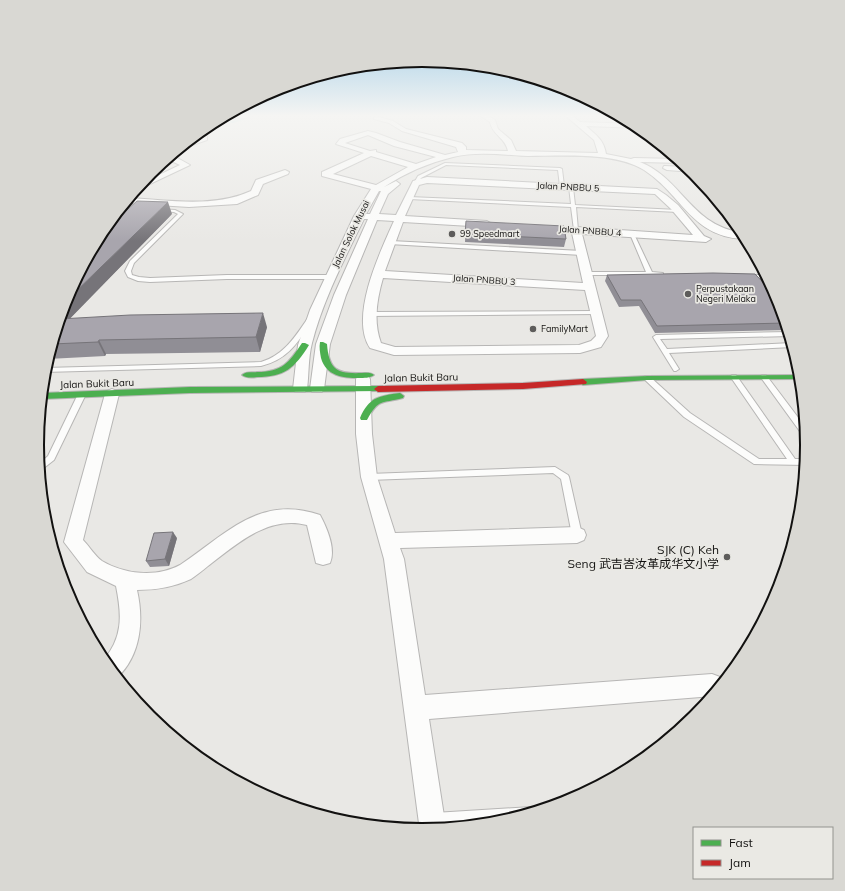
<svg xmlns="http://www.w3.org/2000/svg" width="845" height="891" viewBox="0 0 845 891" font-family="Mulish,'Noto Sans SC',sans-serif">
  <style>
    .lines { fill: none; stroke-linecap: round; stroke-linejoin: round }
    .stream { fill: #a2d9de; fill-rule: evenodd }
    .lane-casing { stroke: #b7b6b5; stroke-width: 2 }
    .street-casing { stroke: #b7b6b5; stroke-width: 2 }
    .fast-casing { stroke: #b7b6b5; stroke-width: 2 }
    .jam-casing { stroke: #b7b6b5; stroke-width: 2 }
    .lane { fill: #fcfcfb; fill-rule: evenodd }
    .street { fill: #fcfcfb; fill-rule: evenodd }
    .fast { fill: #4caf50; fill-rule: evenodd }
    .jam { fill: #c62828; fill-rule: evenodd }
    .wall { fill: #908e95 }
    .shaded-wall { fill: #767479 }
    .building { fill: #a8a5ad; stroke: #767479 }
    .poi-dot { fill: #5d5c5b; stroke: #eae9e4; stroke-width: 1.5 }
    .labels { text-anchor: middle; stroke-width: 3.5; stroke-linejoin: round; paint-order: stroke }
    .far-street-label { font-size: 9px; fill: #121110; stroke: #eae9e4 }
    .far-poi-label { font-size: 9px; fill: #121110; stroke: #eae9e4; text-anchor: start }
    .street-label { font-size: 10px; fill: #121110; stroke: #eae9e4 }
    .near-poi-label { font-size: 12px; fill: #121110; stroke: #eae9e4; text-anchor: end }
    .rim { fill: none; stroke: #121110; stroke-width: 2 }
  </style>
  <rect width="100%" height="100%" fill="#e9e8e5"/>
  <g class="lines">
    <polygon class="stream" points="252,116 255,116 233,123 219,120 220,119 233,121"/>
    <g class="lane-casing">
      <g id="lane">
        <polygon points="445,163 560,168 562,169 564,186 562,187 560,186 558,170 446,165 421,178 417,184 414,183 418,176"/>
        <polygon points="571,186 573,187 575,205 678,210 680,211 678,212 576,207 578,230 576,231 574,230 571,207 409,199 407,198 409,197 571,204 569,187"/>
        <polygon points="159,209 175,210 183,214 134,263 131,271 132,275 139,277 150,278 227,275 330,275 333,277 330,279 227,279 150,282 138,281 128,277 125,271 130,261 178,214 174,212 159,211"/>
        <polygon points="630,233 634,234 652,272 663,273 663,275 584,275 584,273 586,272 646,272 630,234"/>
        <polygon points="391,241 582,251 585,253 582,255 389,244 388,243"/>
        <polygon points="748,275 767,275 768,279 746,278 746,276"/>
        <polygon points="596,311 598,312 598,314 370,316 367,314 370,312"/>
        <path d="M310,317l3,2c-15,23 -24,40 -52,47l-217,6 1,-4 216,-6c23,-7 34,-25 47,-44z"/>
        <polygon points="789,332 790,336 660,339 667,349 792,343 793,347 669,353 679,369 676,371 674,371 653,337 656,335"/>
        <polygon points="732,375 736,375 795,459 807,459 806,465 754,464 684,417 643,378 645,376 649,376 690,413 759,459 787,459 732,379 730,377"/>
        <polygon points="762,375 766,375 806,428 807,438 804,437 762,379 760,377"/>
        <polygon points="79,392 85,392 86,394 54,460 40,471 39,464 48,456"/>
        <polygon points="555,467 568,475 569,477 582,535 580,538 577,539 574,538 572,535 561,479 553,473 369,480 366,479 365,477 366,475 369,474"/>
        <polygon points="531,807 536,809 537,812 501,823 434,827 429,825 427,820 429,815 434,813"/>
      </g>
    </g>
    <g class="street-casing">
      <g id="street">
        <polygon points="225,116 249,116 246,118 224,117"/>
        <path d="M376,116l17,5 13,8 56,14 4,4v3l42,1c-3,-14 -15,-15 -18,-29l-9,-6h8l6,4 3,9 13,11 5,11 82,2 -4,-13 -28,-24h7l7,6 55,2 5,4 -54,-2c10,9 18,14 20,28l25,5 3,-1 44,1 5,4 -43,-1c43,17 50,64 104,71l3,6c-55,0 -64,-44 -103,-69 -29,-18 -81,-14 -116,-14 -25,-1 -50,-5 -75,1 -25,6 -48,16 -69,30l12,-6 4,3 -12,10 -9,20 17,1 17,-34 14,-4 230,12 9,6 12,10 26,31 7,3 -5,3 -124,-8 26,102 -7,11 -21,6 -186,2 -24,-7c-21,-31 10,-96 24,-127l-17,-1 -31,75 -16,49 -6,45 -2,3h-10l-2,-3 6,-45 18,-49 34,-76h-4c-20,41 -41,81 -52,124 -4,15 -3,31 -5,46l-2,3h-10l-2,-3 5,-44 12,-35 44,-94 17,-27 -49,-13v-4l42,-19 -28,-9 4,-5 28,-8 8,2 24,9 45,13 13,-3 -2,-5 -54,-16 -13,-8 -15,-4v-2zM368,135l26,11 42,11 -20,7 -40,-12v-2l-6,1 -25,-8zM371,156l37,11 -32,18 -43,-11zM427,183l228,11 16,15 22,26 -117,-8 -13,1 -2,2 2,2 9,1 11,50 -198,-12 18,-49 84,5 5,-3 -5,-3 -82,-5 14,-31zM379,191h2l-11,23h-4zM383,278l202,12 11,46 -5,5 -12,4 -184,2 -14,-4c-8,-22 -4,-44 2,-65z"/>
        <polygon points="204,136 207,136 207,140 178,150 187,142"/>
        <polygon points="172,155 190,165 135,191 142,183 180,165 167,159"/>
        <polygon points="664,166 688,167 694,172 667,170 663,168"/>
        <path d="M285,170l4,2 -1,2 -25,10 -5,11 -21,9 -48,3 -64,-4 4,-5c39,2 85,10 122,-7l5,-11z"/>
        <polygon points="363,375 368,376 370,379 372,434 377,477 395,533 577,527 584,530 586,535 584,540 577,543 400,548 404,559 425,695 712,674 720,677 723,684 713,696 429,719 446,829 420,831 384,559 361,477 356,434 356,379 358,376"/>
        <path d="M112,389l5,2 2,3 -36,146c6,6 12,16 19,21 22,13 54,17 78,4 46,-31 80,-71 140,-50 7,13 16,34 10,48l-7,2 -7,-2 -9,-38c-39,-10 -70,19 -99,41 -5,4 -11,9 -17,13 -17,8 -35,11 -54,11 7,31 4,65 -20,88l-14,-17c20,-24 19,-45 13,-75l-29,-14 -23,-30 41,-148 2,-3z"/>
      </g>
    </g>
    <g class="fast-casing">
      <g id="fast">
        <path d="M320,342h3l4,2c2,26 10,30 35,29 5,0 8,-1 12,2 -4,3 -10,3 -15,3 -16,0 -33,-2 -38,-20 -1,-5 -2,-11 -1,-16z"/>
        <path d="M302,343h3l4,2c-14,23 -25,32 -52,32 -6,1 -11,1 -15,-2 4,-4 10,-2 15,-3 25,0 32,-9 45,-29z"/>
        <polygon points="801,375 801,379 647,380 583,385 579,382 583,379 647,376"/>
        <polygon points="378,386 382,389 381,391 190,393 42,399 42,393 190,387"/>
        <path d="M400,393l4,3 -1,2c-22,6 -24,0 -36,22h-6l-1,-2c9,-21 19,-22 40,-25z"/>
      </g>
    </g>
    <g class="jam-casing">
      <polygon id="jam" points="583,379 587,382 586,384 523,389 378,392 374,389 378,386 523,383"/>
    </g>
    <use href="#lane" class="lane"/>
    <use href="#street" class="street"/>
    <use href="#fast" class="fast"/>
    <use href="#jam" class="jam"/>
  </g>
  <g class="wall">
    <polygon points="172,214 69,319 267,327 260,352 106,354 105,356 48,359 66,298"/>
    <polygon points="466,221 566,239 564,247 465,242"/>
    <polygon points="607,275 779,299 788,330 655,333 639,306 619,307 605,281"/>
    <polygon points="177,538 169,566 150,567 146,561"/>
  </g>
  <g class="shaded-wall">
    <polygon points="168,202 172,214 56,333 65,302"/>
    <polygon points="263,313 267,327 260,352 256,337"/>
    <polygon points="99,340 106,354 105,356 98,342"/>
    <polygon points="173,532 177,538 169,566 165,559"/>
  </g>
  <g class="building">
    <polygon points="137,201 168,202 65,302 66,298 102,232"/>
    <polygon points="466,221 564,226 566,239 465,234"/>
    <polygon points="713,273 755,274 779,299 786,323 657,326 641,300 621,300 607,275"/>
    <polygon points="263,313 256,337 99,340 98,342 52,344 60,319 130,315"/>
    <polygon points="173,532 165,559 146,561 154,533"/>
  </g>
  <linearGradient id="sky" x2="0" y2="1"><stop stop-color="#8cc3e4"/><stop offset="0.48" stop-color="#f5f5f3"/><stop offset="1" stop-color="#f5f5f3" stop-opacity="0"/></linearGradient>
  <rect width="845" height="241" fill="url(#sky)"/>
  <g class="poi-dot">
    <circle cx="452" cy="234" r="4"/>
    <circle cx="688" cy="294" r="4"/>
    <circle cx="533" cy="329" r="4"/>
    <circle cx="727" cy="557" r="4"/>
  </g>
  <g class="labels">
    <g class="far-street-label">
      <text transform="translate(568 187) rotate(3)" y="3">Jalan PNBBU 5</text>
      <text transform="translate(590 231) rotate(4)" y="3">Jalan PNBBU 4</text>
      <text transform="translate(351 234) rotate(-64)" y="3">Jalan Solok Musai</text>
      <text transform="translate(484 280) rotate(4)" y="3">Jalan PNBBU 3</text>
    </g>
    <g class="far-poi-label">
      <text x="460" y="237">99 Speedmart</text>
      <text x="696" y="292">Perpustakaan<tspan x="696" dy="10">Negeri Melaka</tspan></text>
      <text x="541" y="332">FamilyMart</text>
    </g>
    <g class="street-label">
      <text transform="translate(421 377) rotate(-1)" y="4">Jalan Bukit Baru</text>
      <text transform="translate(97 383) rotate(-2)" y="4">Jalan Bukit Baru</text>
    </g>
    <g class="near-poi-label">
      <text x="719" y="554">SJK (C) Keh<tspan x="719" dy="14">Seng 武吉峇汝革成华文小学</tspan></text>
    </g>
  </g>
  <path d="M0 0H845V891H0ZM44 445a378 378 0 1 1 756 0a378 378 0 1 1-756 0Z" fill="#d9d8d3" fill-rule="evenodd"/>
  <path class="rim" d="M44 445a378 378 0 1 1 756 0a378 378 0 1 1-756 0Z"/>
  <rect x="693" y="827" width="140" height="52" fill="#eae9e4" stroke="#94938f"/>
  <rect x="701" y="840" width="20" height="6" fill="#4caf50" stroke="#94938f"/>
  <text x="729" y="847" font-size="12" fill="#121110">Fast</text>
  <rect x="701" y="860" width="20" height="6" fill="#c62828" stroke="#94938f"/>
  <text x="729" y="867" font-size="12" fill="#121110">Jam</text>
</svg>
